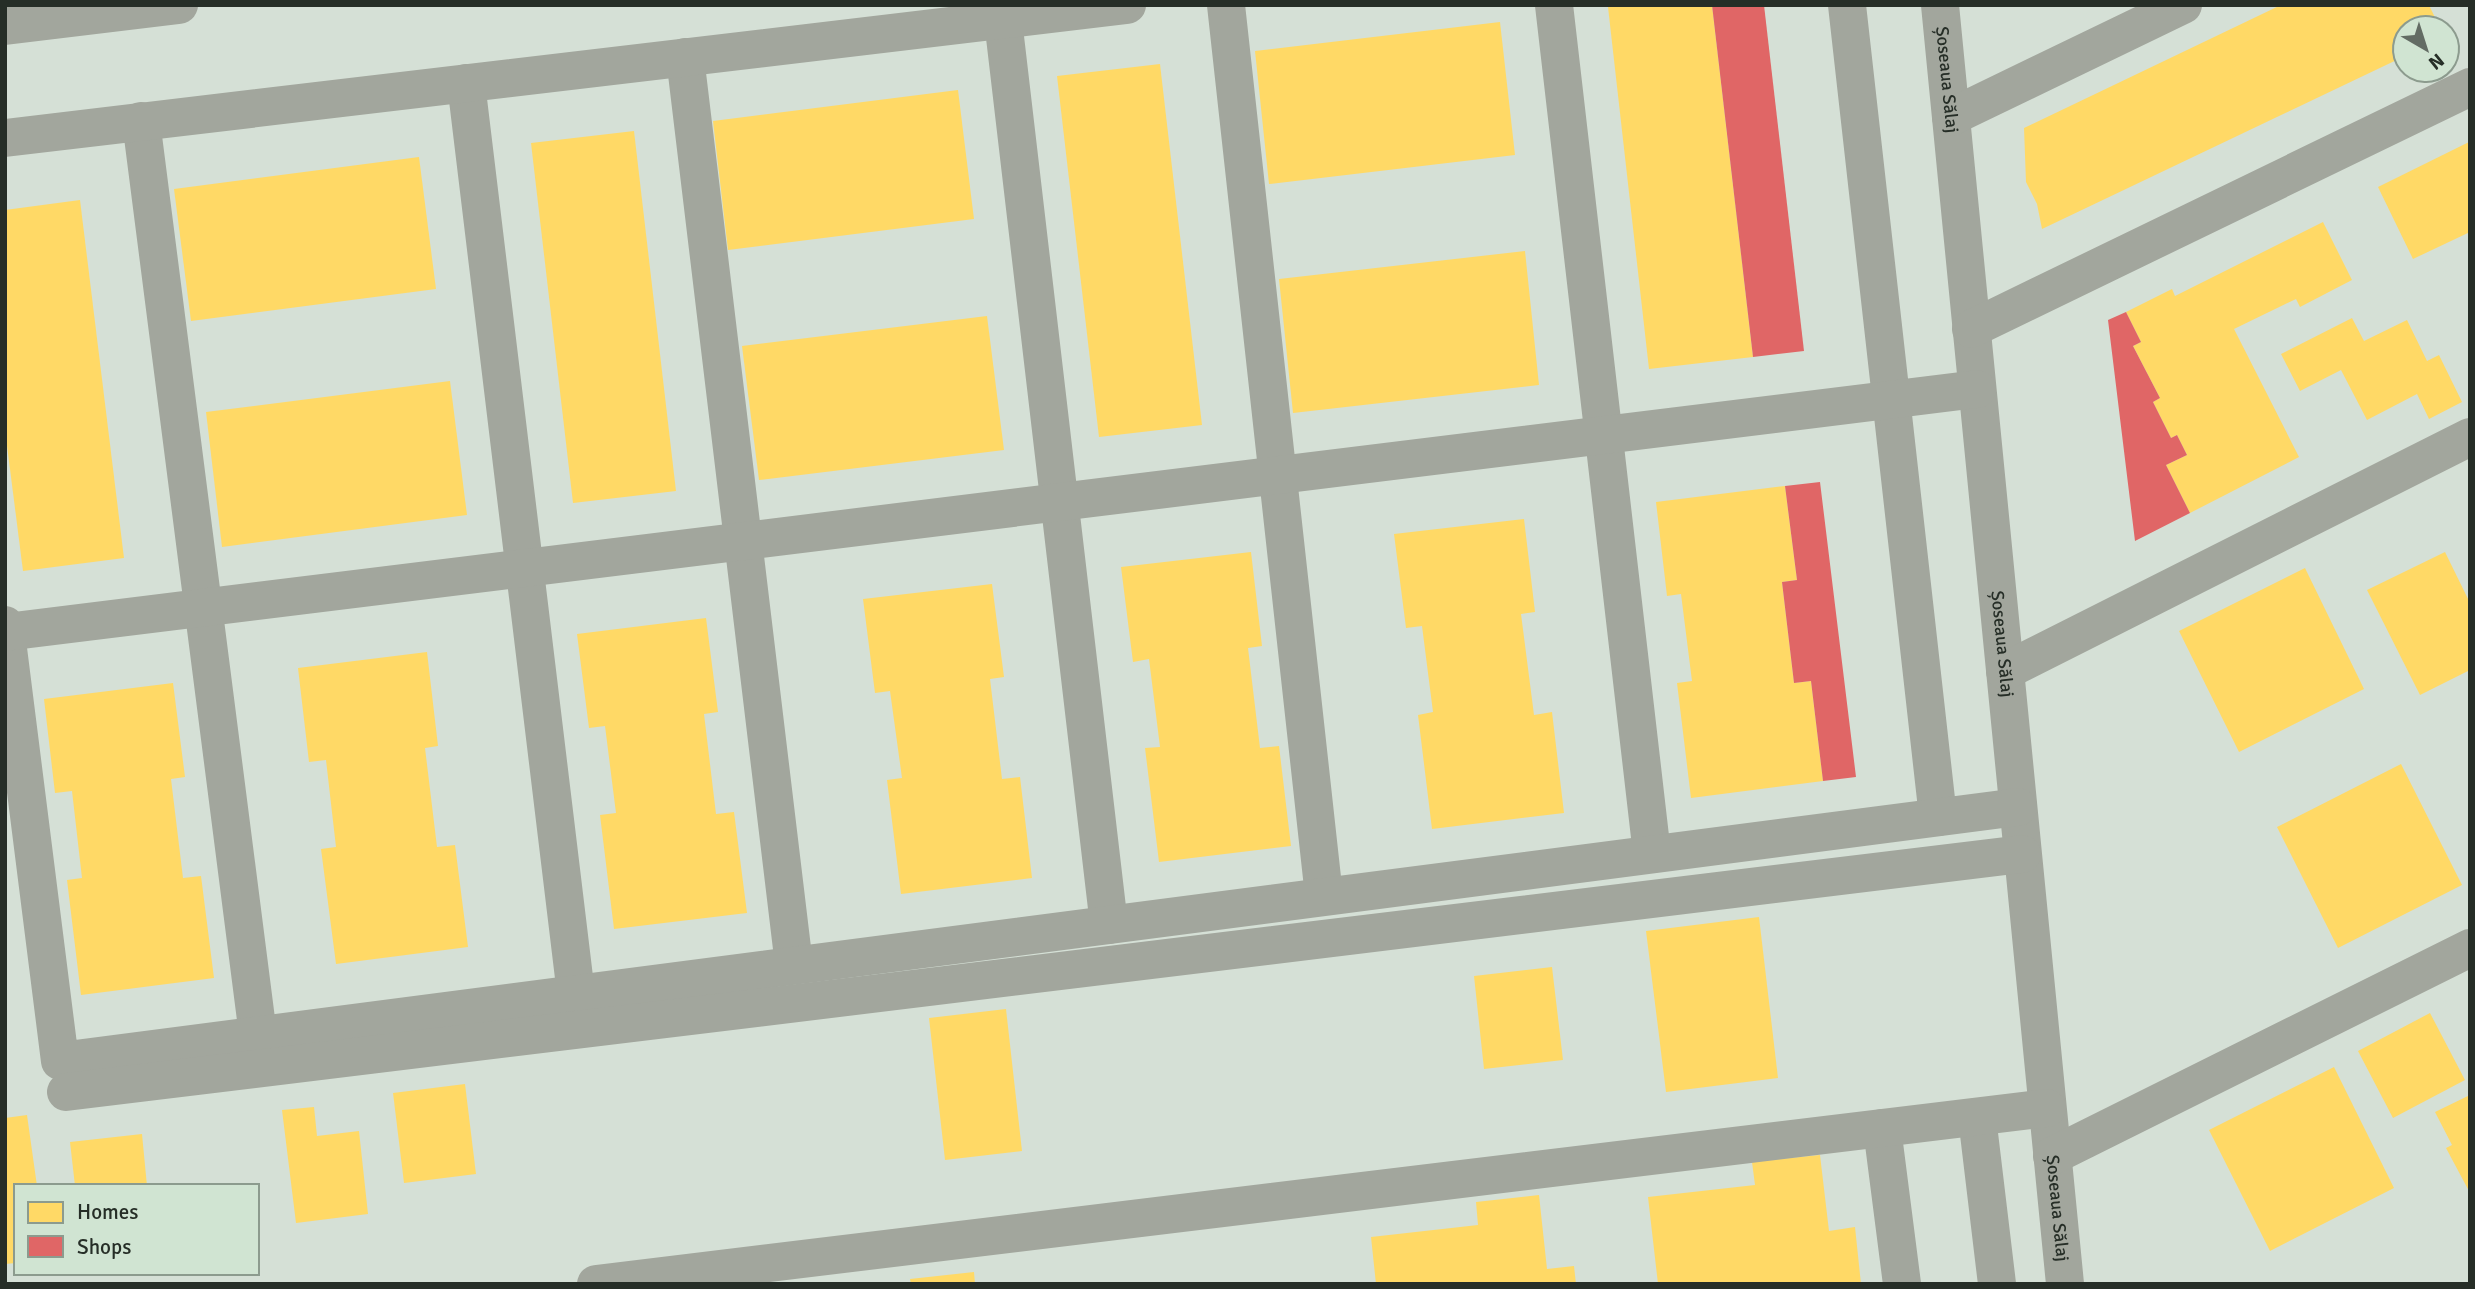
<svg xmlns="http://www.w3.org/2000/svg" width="2475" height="1289" viewBox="0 0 2475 1289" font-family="Signika,sans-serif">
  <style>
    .homes { fill: #ffd966 }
    .shops { fill: #e06666 }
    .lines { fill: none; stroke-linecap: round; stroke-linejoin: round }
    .minor { stroke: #a2a69d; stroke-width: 38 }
    .labels { text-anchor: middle; stroke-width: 7; stroke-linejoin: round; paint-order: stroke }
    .street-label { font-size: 18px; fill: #262e27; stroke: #d0e4d2 }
  </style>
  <rect width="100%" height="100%" fill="#d5e0d6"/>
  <g class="homes">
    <polygon points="1622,5 1712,5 1753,357 1649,369 1608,7"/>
    <polygon points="2281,5 2429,5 2440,28 2405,28 2405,56 2042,229 2037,204 2026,182 2024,128"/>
    <polygon points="1500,22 1515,155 1269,184 1255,51"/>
    <polygon points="1160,64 1202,425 1099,437 1057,76"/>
    <polygon points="958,90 974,219 728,250 713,121"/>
    <polygon points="634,131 676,491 573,503 531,143"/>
    <polygon points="2469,142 2470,232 2413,259 2378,187"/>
    <polygon points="419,157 436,289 191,321 174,189"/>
    <polygon points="80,200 124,558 23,571 5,430 5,210"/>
    <polygon points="2323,222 2352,280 2300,307 2296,299 2234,329 2299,457 2190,513 2166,465 2187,455 2177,435 2171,438 2153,402 2160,398 2133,346 2141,342 2126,312 2172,289 2175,296"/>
    <polygon points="1525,251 1539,385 1293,413 1279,279"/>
    <polygon points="987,316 1004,450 759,480 742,346"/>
    <polygon points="2352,318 2364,341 2407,320 2427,361 2439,355 2462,402 2429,419 2417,394 2367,420 2341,370 2300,391 2281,354"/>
    <polygon points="450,381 467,515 222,547 206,412"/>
    <polygon points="1785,486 1797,580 1782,582 1794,683 1811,681 1823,781 1691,798 1677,683 1692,681 1681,594 1667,596 1656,502"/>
    <polygon points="1524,519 1535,612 1521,614 1534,715 1552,712 1564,813 1432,829 1418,715 1433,712 1422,626 1406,628 1394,534"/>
    <polygon points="1251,552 1262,646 1248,648 1260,748 1279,746 1291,846 1159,862 1145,748 1160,747 1149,659 1133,662 1121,567"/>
    <polygon points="2445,552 2470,603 2470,670 2420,695 2367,590"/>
    <polygon points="2305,568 2364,689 2239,752 2179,631"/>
    <polygon points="992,584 1004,677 990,679 1002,779 1020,777 1032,878 901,894 887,780 902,778 890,691 875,693 863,599"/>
    <polygon points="706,618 718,712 704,714 716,814 734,812 747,913 614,929 600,815 616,813 605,726 589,728 577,634"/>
    <polygon points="427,652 438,746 425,748 437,847 455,845 468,947 336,964 321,849 336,847 326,760 309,762 298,668"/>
    <polygon points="173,683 185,777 171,779 183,878 201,876 214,978 81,995 67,880 82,878 72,791 55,793 44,699"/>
    <polygon points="2401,764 2462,885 2338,948 2277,827"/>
    <polygon points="1759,917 1778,1078 1666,1092 1646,931"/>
    <polygon points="1552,967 1563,1060 1484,1069 1474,976"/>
    <polygon points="1006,1009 1022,1151 945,1160 929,1018"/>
    <polygon points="2430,1013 2465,1080 2393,1118 2358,1051"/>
    <polygon points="2334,1067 2394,1188 2270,1251 2209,1130"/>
    <polygon points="465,1084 476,1174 404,1183 393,1093"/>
    <polygon points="2470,1095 2470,1193 2446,1148 2452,1145 2435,1112"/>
    <polygon points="314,1107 317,1136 359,1131 368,1214 296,1223 282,1110"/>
    <polygon points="27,1115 37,1186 16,1186 16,1263 5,1264 5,1118"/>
    <polygon points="142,1134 147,1186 75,1186 70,1142"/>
    <polygon points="1820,1155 1829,1231 1855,1227 1861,1284 1658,1284 1648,1197 1755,1185 1752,1162"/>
    <polygon points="1539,1195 1547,1269 1574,1266 1576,1284 1376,1284 1371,1237 1478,1225 1476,1202"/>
    <polygon points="974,1272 975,1284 911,1284 910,1279"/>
  </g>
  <g class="shops">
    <polygon points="1712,5 1764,5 1804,351 1753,357"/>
    <polygon points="2126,312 2141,342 2133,346 2160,398 2153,402 2171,438 2177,435 2187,455 2166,465 2190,513 2135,541 2108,320"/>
    <polygon points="1820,482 1856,777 1823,781 1811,681 1794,683 1782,582 1797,580 1785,486"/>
  </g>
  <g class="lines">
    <g class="minor">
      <polyline points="1226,5 1324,896"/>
      <polyline points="1554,5 1652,854"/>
      <polyline points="1847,5 1938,817"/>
      <path id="s1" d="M1940,5l125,1279"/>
      <polyline points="1003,20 1109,925"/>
      <polyline points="5,26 179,5"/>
      <polyline points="685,57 794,965"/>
      <polyline points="466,83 576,994"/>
      <polyline points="1951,117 2183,5"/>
      <polyline points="141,121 258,1035"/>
      <polyline points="5,138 1127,5"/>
      <polyline points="1971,329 2470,87"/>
      <polyline points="5,625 60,1061 2018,807"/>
      <polyline points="6,632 1977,389"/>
      <polyline points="2005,671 2470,437"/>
      <polyline points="66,1092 2022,854"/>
      <polyline points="1977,1117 1997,1284"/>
      <polyline points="1882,1128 1902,1284"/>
      <polyline points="2052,1156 2470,948"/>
      <polyline points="596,1284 2047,1108"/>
    </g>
  </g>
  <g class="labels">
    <g class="street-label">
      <text dy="6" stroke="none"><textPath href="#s1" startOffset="75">Șoseaua Sălaj</textPath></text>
      <text dy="6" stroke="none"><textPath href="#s1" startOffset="642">Șoseaua Sălaj</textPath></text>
      <text dy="6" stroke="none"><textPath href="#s1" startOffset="1209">Șoseaua Sălaj</textPath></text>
    </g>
  </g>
  <rect width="2475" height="1289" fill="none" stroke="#262e27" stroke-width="14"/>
  <rect x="14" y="1184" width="245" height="91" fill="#d0e4d2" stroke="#8c9b8e" stroke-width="2"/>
  <rect x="28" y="1202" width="35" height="21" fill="#ffd966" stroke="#8c9b8e" stroke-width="2"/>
  <text x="77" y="1219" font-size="21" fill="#262e27">Homes</text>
  <rect x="28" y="1236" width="35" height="21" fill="#e06666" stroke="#8c9b8e" stroke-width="2"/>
  <text x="77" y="1254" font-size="21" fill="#262e27">Shops</text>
  <g transform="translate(2426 49) rotate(141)"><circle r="33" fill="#d0e4d2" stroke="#8c9b8e" stroke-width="2"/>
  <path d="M0-5L12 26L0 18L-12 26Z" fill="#636c64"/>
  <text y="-10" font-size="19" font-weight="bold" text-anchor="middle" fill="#262e27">N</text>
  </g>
</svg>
